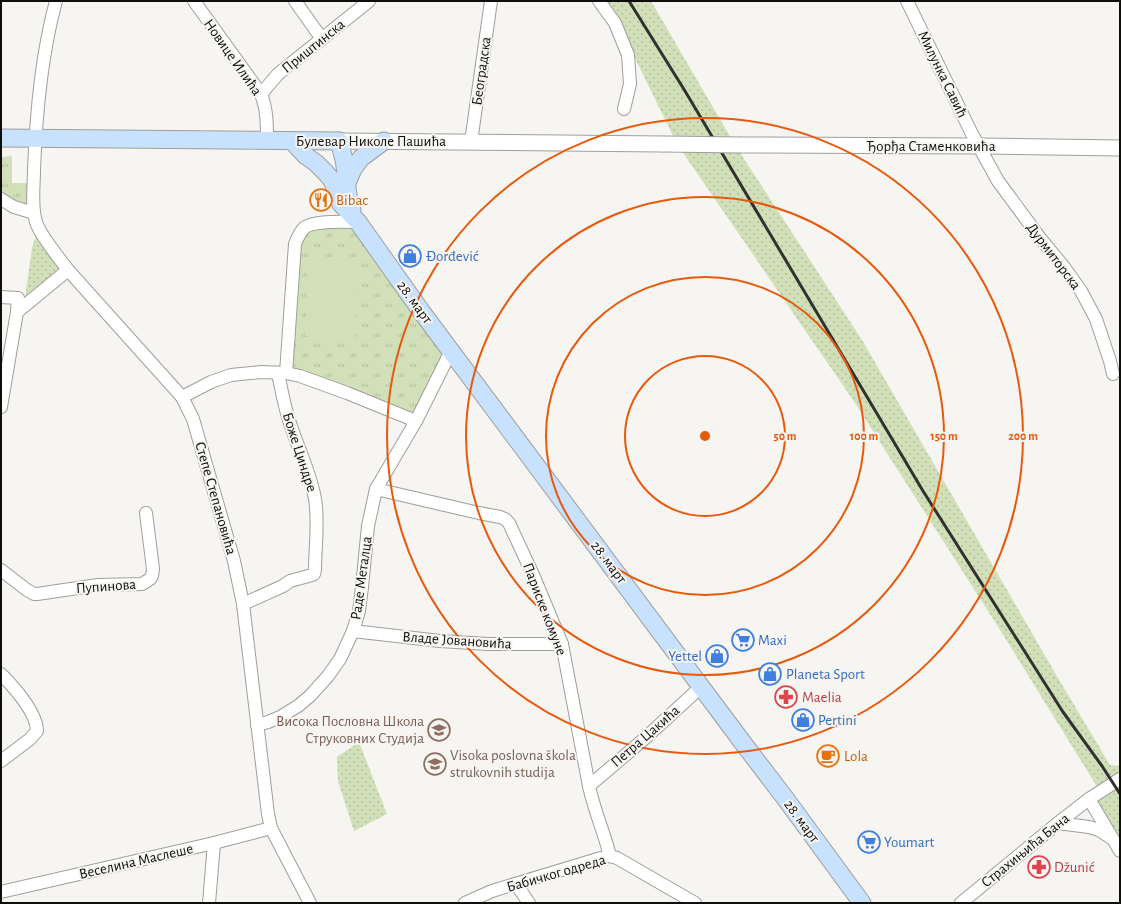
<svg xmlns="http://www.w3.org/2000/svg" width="1121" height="904" viewBox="0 0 1121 904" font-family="'Alegreya Sans',sans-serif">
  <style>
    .grass { fill: url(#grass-dots) }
    .park { fill: url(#park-tufts) }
    .pitch { fill: #d1e0b8 }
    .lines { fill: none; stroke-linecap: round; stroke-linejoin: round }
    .minor-casing { stroke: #9f9e9b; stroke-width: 14 }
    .tertiary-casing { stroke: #9f9e9b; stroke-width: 17 }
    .secondary-casing { stroke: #9f9e9b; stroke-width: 19 }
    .minor { stroke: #fff; stroke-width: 12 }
    .tertiary { stroke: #fff; stroke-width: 15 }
    .secondary { stroke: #c8e2fe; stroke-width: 17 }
    .rail { stroke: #313130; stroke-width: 3 }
    .tertiary-bridge-casing { stroke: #9f9e9b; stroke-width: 17; stroke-linecap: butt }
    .tertiary-bridge { stroke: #fff; stroke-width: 15 }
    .ring { fill: none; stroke: #e8590c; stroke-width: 2 }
    .labels { text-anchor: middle; stroke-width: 4; stroke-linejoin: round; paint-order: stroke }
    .street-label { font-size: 15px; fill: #0e0e0d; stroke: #f6f5f2 }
    .food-label { font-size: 15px; fill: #c56008; stroke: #f6f5f2; text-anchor: start }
    .shop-label { font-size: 15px; fill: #366cbe; stroke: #f6f5f2; text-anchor: start }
    .health-label { font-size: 15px; fill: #be3a42; stroke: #f6f5f2; text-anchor: start }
    .education-label { font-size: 15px; fill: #785e54; stroke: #f6f5f2; text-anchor: end }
    .centre { fill: #e8590c; stroke: #f6f5f2; stroke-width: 2 }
    .ring-label { font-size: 12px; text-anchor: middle; font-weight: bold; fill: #e8590c; stroke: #f6f5f2; stroke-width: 4; stroke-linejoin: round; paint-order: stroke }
  </style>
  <defs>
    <pattern id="grass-dots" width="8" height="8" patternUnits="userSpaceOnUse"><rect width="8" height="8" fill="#d1e0b8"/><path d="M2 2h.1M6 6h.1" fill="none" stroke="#b2bf9d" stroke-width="1.8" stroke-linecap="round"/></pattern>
    <pattern id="park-tufts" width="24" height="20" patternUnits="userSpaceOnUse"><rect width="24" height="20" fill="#d1e0b8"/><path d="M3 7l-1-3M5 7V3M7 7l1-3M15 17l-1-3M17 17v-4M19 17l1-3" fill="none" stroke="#b2bf9d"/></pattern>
  </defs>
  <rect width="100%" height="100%" fill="#f6f5f2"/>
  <g class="grass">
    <polygon points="607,1 651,1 735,145 862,340 1058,678 1110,765 1120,766 1120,847 1092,799 1101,793 1002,633 853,400 677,144"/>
    <polygon points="36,235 59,268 25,298 32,248"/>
    <polygon points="359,742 387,814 354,831 338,781 337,757"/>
  </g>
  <g class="park">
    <polygon points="12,156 12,183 27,183 27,205 15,201 1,192 1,157"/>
    <polygon points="358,222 451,351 416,421 286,373 295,244 304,228"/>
  </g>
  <polygon class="pitch" points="308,259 358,261 354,339 305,336"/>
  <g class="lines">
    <g class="minor-casing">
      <g id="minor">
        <path d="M56,1c-15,55 -20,112 -22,169 0,16 -3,36 2,52 4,13 23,36 32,48l114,127 11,22 41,142 9,43 25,210 3,14 39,75"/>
        <path d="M194,1l67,93c6,15 6,30 6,47"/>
        <polyline points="295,1 322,39"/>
        <polyline points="599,1 615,23 628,55 630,84 624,109"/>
        <polyline points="907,1 972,134 998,181 1040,238 1064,267 1081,291 1096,319 1110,361 1113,374"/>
        <polyline points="261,94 278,74 369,1"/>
        <polyline points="471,142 491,1"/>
        <polyline points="1,199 14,207 34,213"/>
        <polyline points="1,297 18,298 17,312"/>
        <path d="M286,373l9,-129c2,-5 5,-12 9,-16 10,-8 41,-6 54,-6"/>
        <polyline points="182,397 211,382 231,375 261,372 286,373 300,376 347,393 416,421"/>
        <polyline points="1,407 17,312 68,270"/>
        <path d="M376,489l103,24 21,4 5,2 4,4 25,54 28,67 27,142c5,24 15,46 21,70"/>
        <polyline points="1,570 27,590 34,594 37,594 98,585 142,584 150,579 152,576 153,569 146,513"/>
        <path d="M243,604l40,-18 7,-5 22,-6 2,-1 1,-4c0,-23 4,-48 0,-71 -4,-24 -15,-46 -23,-70 -7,-18 -10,-37 -14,-56"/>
        <polyline points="353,631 440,641 488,644 562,644"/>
        <path d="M1,674c13,13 36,39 36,57l-7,8 -29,22"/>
        <polyline points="257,725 268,722 280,717 298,706 310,696 328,676 340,659 353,631 359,611 362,587 368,526 376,489 416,421 451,351"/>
        <polyline points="589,786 643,740 702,686"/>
        <polyline points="1089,799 1120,851"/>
        <polyline points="1058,823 1089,827 1099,830 1111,838"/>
        <polyline points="516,884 529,903"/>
        <polyline points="1,892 214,843 271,828"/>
        <polyline points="209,903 214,843"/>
        <polyline points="465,903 492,891 601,858 610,856 617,858 695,903"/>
        <polyline points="961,903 1058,823 1089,799 1120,779"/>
      </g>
    </g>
    <g class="tertiary-casing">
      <g id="tertiary">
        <polyline points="339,141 663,144"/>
        <polyline points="742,145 979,146 1120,148"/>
      </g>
    </g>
    <g class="secondary-casing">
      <g id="secondary">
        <polyline points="1,138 339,141"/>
        <polyline points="292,141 306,156 316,163 325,172 332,180 341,204 358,222 421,311 743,743 785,798 862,903"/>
        <path d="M339,141c2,8 5,16 6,25 2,15 1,30 7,44"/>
        <polyline points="347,183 353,169 361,158 384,141"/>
      </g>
    </g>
    <use href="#minor" class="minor"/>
    <use href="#tertiary" class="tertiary"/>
    <use href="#secondary" class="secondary"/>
    <polyline class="rail" points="629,1 685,91 923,491 1063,712 1102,766 1120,794"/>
    <g class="tertiary-bridge-casing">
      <polyline id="tertiary-bridge" points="663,144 742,145"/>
    </g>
    <use href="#tertiary-bridge" class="tertiary-bridge"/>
  </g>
  <g class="ring">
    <circle cx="705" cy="436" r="80"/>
    <circle cx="705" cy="436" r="159"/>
    <circle cx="705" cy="436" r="239"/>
    <circle cx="705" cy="436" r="318"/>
  </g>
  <defs>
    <g id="restaurant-ring" transform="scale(1.15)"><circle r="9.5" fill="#f6f5f2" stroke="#e8710a" stroke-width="1.5"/><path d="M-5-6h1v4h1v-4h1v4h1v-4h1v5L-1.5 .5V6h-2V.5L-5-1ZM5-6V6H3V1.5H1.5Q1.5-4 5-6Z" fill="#e8710a"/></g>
    <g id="shop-ring" transform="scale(1.15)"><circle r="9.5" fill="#f6f5f2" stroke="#3f7fe0" stroke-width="1.5"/><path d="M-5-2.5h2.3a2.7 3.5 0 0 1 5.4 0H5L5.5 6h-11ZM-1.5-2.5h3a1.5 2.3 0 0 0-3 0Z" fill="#3f7fe0"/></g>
    <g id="supermarket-ring" transform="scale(1.15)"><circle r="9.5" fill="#f6f5f2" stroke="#3f7fe0" stroke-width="1.5"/><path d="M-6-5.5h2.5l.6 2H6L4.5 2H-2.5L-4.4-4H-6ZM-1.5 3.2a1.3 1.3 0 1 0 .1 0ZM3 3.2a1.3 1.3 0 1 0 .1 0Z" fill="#3f7fe0"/></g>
    <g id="pharmacy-ring" transform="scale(1.15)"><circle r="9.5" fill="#f6f5f2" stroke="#e0444e" stroke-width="1.5"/><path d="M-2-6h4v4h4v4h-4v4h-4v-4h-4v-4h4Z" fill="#e0444e"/></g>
    <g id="school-ring" transform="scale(1.15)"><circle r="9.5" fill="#f6f5f2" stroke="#8d6e63" stroke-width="1.5"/><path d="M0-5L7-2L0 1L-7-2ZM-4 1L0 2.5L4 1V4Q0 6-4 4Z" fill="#8d6e63"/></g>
    <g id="cafe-ring" transform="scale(1.15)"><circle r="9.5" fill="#f6f5f2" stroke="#e8710a" stroke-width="1.5"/><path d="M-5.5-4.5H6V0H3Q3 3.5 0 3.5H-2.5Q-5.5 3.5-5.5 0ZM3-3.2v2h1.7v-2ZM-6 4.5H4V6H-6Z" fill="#e8710a"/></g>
  </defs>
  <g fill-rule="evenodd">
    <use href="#restaurant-ring" x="321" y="200"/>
    <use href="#shop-ring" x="410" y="256"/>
    <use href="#supermarket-ring" x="743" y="640"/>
    <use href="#shop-ring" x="717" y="656"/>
    <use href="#shop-ring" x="770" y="674"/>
    <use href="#pharmacy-ring" x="786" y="697"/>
    <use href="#shop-ring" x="803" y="720"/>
    <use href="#school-ring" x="439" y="730"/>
    <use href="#cafe-ring" x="828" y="756"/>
    <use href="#school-ring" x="435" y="764"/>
    <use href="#supermarket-ring" x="869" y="842"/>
    <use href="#pharmacy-ring" x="1039" y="867"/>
  </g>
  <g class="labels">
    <g class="street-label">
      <text transform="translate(313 46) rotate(-39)" y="5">Приштинска</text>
      <text transform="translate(233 57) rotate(55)" y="5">Новице Илића</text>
      <text transform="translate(481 71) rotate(-82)" y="5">Београдска</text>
      <text transform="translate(943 74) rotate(64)" y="5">Милунка Савић</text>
      <text x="371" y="146">Булевар Николе Пашића</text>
      <text x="931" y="151">Ђорђа Стаменковића</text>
      <text transform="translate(1054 256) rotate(53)" y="5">Дурмиторска</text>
      <text transform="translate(415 302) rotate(54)" y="5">28. март</text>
      <text transform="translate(300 452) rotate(72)" y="5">Боже Циндре</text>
      <text transform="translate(216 498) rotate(74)" y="5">Степе Степановића</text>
      <text transform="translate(609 562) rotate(53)" y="5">28. март</text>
      <text transform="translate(361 578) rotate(-82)" y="5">Раде Металца</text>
      <text transform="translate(106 586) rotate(-4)" y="5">Пупинова</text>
      <text transform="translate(545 609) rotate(69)" y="5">Париске комуне</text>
      <text transform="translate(457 640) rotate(4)" y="5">Владе Јовановића</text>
      <text transform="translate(645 736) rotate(-41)" y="5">Петра Цакића</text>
      <text transform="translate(802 821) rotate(54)" y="5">28. март</text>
      <text transform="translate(1025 850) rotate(-39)" y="5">Страхињића Бана</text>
      <text transform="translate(136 861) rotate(-13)" y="5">Веселина Маслеше</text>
      <text transform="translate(556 873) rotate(-16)" y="5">Бабичког одреда</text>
    </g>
    <g class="food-label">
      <text x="336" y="205">Bibac</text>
      <text x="844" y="761">Lola</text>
    </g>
    <g class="shop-label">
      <text x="426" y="261">Đorđević</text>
      <text x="758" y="645">Maxi</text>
      <text x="702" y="661" text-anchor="end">Yettel</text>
      <text x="786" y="679">Planeta Sport</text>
      <text x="818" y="725">Pertini</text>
      <text x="884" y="847">Youmart</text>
    </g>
    <g class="health-label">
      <text x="802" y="702">Maelia</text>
      <text x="1054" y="872">Džunić</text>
    </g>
    <g class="education-label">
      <text x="424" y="726">Висока Пословна Школа<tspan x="424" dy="17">Струковних Студија</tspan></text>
      <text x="450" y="760" text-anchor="start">Visoka poslovna škola<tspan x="450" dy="17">strukovnih studija</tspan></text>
    </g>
  </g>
  <circle cx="705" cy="436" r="6" class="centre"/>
  <g class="ring-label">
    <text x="785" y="440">50 m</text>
    <text x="864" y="440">100 m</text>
    <text x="944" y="440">150 m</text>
    <text x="1023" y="440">200 m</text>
  </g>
  <rect width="1121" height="904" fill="none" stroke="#0e0e0d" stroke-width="4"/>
</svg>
